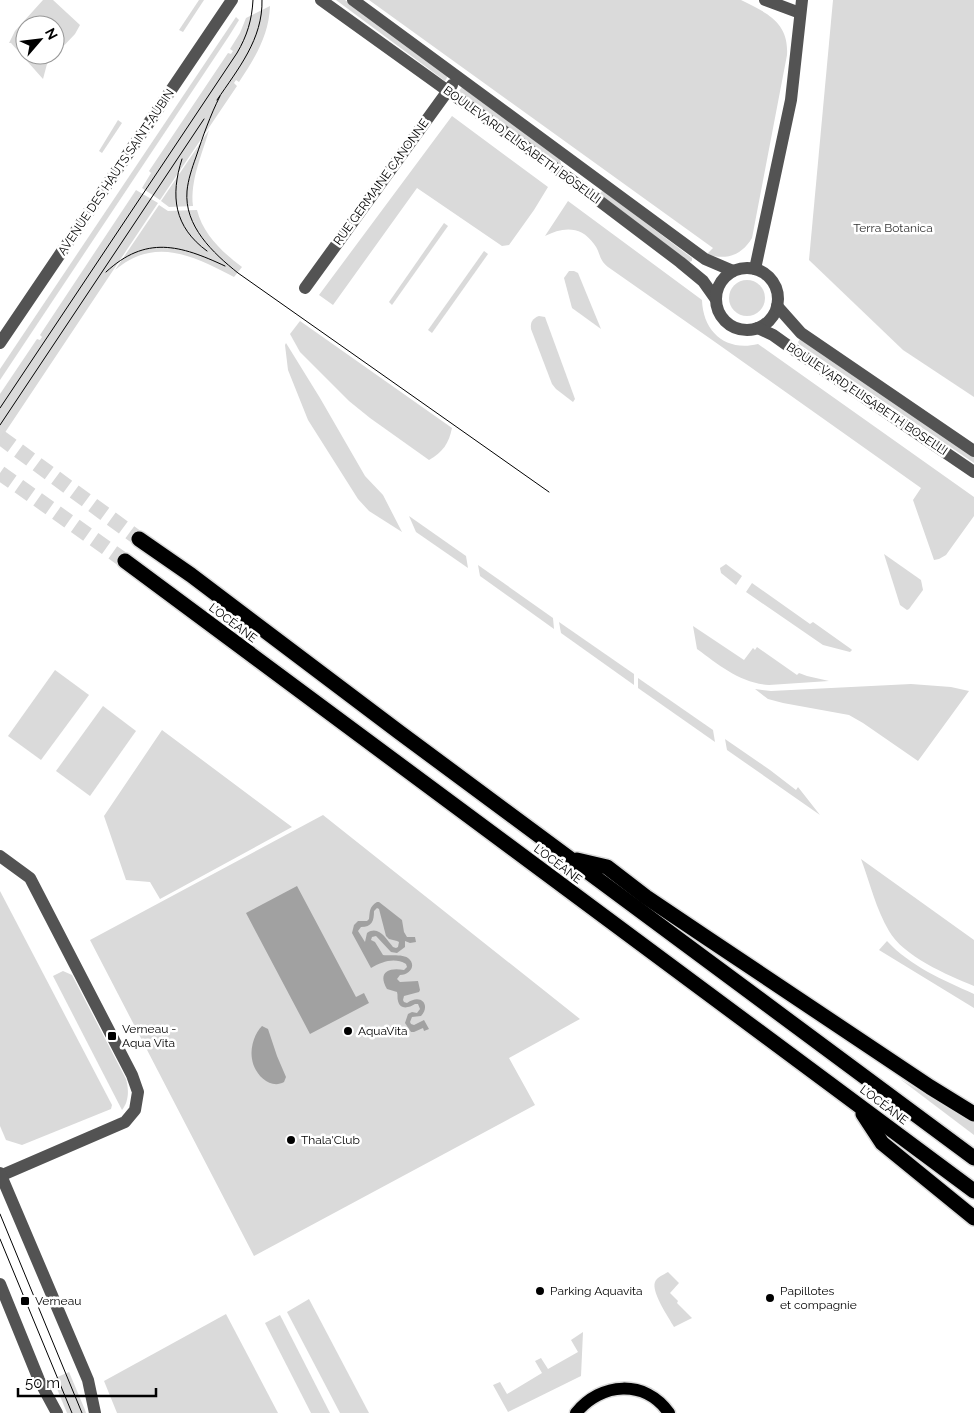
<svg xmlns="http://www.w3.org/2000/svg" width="974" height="1413" viewBox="0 0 974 1413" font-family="Raleway,sans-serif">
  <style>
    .green { fill: #dadada }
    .water { fill: #a1a1a1; fill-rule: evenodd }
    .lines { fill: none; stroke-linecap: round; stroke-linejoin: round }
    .highway-tunnel { stroke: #d9d9d9; stroke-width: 15; stroke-dasharray: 15 8; stroke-linecap: butt }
    .major-casing { stroke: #dbdbdb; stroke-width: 15 }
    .highway-casing { stroke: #dbdbdb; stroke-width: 18 }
    .minor { stroke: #535353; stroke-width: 12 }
    .major { stroke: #000; stroke-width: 12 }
    .highway { stroke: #000; stroke-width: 15 }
    .tram { stroke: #000; stroke-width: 1 }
    .poi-dot { fill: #000; stroke: #fff; stroke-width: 2 }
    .labels { text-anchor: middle; stroke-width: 5; stroke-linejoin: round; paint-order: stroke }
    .street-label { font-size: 12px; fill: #000; stroke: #fff }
    .park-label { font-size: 12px; fill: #313131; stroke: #fff }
    .poi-label { font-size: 12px; fill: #000; stroke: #fff; text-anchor: start }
  </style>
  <rect width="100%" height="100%" fill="#fff"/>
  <g class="green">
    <polygon points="43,0 53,0 80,25 75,34 55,55 55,25 25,25 25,55 55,55 47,64 43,79 11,43 9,43 15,31"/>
    <polygon points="199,0 204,0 183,32 179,30"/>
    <polygon points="336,0 345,0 448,76 445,81"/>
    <path d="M369,0h372c26,13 48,22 46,55l-35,183c-10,17 -26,23 -45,16l6,-6z"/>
    <polygon points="833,0 974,0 974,397 903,350 809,260"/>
    <path d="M270,6c-1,29 -15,52 -31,76l-3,-2 -2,3 3,3 -77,114 -18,-12 9,-15 -2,-2 79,-118 3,1 2,-3 -3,-2 10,-16 6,-15z"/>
    <polygon points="236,17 239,20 229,36 0,380 0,369"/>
    <polygon points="462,87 560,159 561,164 557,165 459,91"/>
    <polygon points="452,116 548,187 534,210 509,245 502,246 417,188 333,305 319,295"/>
    <polygon points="118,120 122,123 102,153 99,151"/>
    <path d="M209,130c-7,25 -19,50 -16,76l-24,1 -8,-6z"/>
    <polygon points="136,190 158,203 0,440 0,394 37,339 40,340 42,337 40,335"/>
    <polygon points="602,191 605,192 692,258 692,261 689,262 600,194"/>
    <path d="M568,201l134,99c1,32 24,52 56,44l216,153v19l-28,39 -7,4 -5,1 -21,-60 8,-12 -206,-146 -107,-75c-10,-8 -7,-14 -14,-23 -13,-19 -32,-17 -49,-8z"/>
    <path d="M159,205l9,6 29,-1c6,24 25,42 45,57l-8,10c-25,-13 -56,-30 -85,-24 -13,2 -24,9 -34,17z"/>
    <polygon points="444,223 448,226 392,305 389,302"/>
    <polygon points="484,251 488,254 432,333 428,330"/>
    <polygon points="569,271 574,271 578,273 601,329 572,308 564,278"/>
    <circle cx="747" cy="298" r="18"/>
    <path d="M539,316l6,1 30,82 -2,3 -17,-13 -4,-5 -21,-55c-1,-7 2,-11 8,-13z"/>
    <path d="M300,321l152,107c-3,15 -9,24 -23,32l-59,-42 -21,-17 -49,-49 -10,-18z"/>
    <polygon points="800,339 974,457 974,463 799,344 798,342"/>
    <polygon points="286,343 320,398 365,476 383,495 402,532 369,511 358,499 308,420 288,370 285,345"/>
    <polygon points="409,516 466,556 468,568 416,532"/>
    <polygon points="884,554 921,580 923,590 909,609 907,610 900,605"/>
    <polygon points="726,564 742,576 736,585 721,573 720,568"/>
    <polygon points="478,565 553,618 554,629 480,576"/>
    <polygon points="752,583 810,624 813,622 851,649 852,650 850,652 823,645 746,592"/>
    <polygon points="559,622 634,674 634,685 561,633"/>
    <path d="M693,626l51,34 9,-12 2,2 2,-3 40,28 2,-2 8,3 22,5 -60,4c-29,-2 -50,-20 -72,-36z"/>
    <polygon points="55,670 89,695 41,760 8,736"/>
    <polygon points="638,678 713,730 715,742 638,688"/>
    <polygon points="911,684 951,687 969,691 918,761 863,723 849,715 783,703 768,699 755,689 771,691"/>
    <polygon points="103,706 136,731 90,796 56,771"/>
    <polygon points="162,730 292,827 160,899 150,882 126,880 104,816"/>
    <polygon points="725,739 770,770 796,790 798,787 820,815 727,750"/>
    <polygon points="323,815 580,1019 509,1058 535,1105 254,1256 90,940"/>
    <path d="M861,859l113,81v46c-27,-11 -71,-30 -85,-55 -13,-22 -19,-48 -28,-72z"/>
    <polygon points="0,891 112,1105 111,1109 22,1145 6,1140 0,1126"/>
    <path d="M887,941c23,25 56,39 87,53v14l-95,-58z"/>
    <path d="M63,971l9,4 54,104c3,11 3,22 -4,31l-69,-134z"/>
    <polygon points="900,1079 974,1122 974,1135"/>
    <path d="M668,1272l11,11 -9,10 8,8 -1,2 15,15 -18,9c-5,-9 -23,-35 -19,-45 2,-5 8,-7 13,-10z"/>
    <polygon points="309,1299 369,1413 340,1413 287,1312"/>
    <polygon points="226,1314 278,1413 117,1413 104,1381"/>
    <polygon points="280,1315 330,1413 311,1413 265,1323"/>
    <polygon points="583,1332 581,1376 508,1412 493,1385 500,1382 507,1394 542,1373 535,1361 541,1358 548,1369 578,1352 571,1340"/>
    <polygon points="69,1372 85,1410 86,1413 67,1413 53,1379"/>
  </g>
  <g class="water">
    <polygon points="297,886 356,997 364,993 369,1003 310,1034 246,913"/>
    <path d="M377,902h2l23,18 2,12 3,5h8l1,5 -6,1 -5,-2v6l-8,6 -6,-1 -15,-16 -4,1 -1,3 4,2 8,13c7,1 19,-1 25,3 9,7 2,17 -8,17l-3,4 3,3 18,-1 2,9 -1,2 -15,4 -1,4 1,2 3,1c14,-10 24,2 14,13l-9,1 -2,5 1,2 3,1 10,-5 5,9 -5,2 -1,-3 -9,4h-3l-6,-9 3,-9 4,-2 5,1 3,-4 -2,-5h-3c-6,4 -15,6 -17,-3 -1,-3 0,-6 -1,-9l-10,-3c-10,-17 2,-22 17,-19l3,-3 -1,-3c-12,-7 -24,-2 -35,4l-19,-35 2,-8 4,-4h9l2,-2c1,-8 0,-12 8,-17zM377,908l2,1 7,27 3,3 8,2 2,1 -1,5 -2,1 -3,-1c-7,-8 -14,-22 -26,-14l-2,9 -7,-11 3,-4c11,0 13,-6 13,-16z"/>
    <path d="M262,1026l6,3 9,27 9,21 -2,5c-14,8 -30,-8 -32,-23 -2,-11 2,-25 10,-33z"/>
  </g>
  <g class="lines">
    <g class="highway-tunnel">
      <polyline points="0,437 139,539"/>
      <polyline points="0,473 125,561"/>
    </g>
    <g class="major-casing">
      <path id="major" d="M576,1413c25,-31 69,-34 93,0"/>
    </g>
    <g class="highway-casing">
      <g id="highway">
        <polyline points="139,539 191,575 399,732 974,1158"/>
        <polyline points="125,561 974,1191"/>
        <polyline points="577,860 607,867 646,897 707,938 930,1087 974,1114"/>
        <polyline points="863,1114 882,1143 974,1218"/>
      </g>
    </g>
    <g class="minor">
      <polyline points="321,0 569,178 680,262 703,281 715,298"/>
      <polyline points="353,0 705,259 733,271"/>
      <polyline points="765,0 800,13"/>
      <circle cx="747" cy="299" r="31"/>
      <polyline points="755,269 791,100 802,0"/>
      <polyline points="305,288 452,85"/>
      <polyline points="777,306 801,333 974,451"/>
      <polyline points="758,328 773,335 787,345 974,472"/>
      <polyline points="0,343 232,0"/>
      <polyline points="0,856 30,878 132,1075 138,1092 135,1110 125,1122 0,1176"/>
      <polyline points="0,1173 88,1380 95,1413"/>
      <polyline points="0,1284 39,1380 57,1413"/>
    </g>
    <use href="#major" class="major"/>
    <use href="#highway" class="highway"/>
    <g class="tram">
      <path d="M220,96c-10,20 -17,40 -24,61 -4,11 -8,23 -9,34 -3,35 26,62 51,82l311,219"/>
      <path d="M217,100c21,-31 46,-61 45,-100"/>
      <path d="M182,159c-12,37 -8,68 25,92"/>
      <path d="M106,272c40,-37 74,-27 119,-6"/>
      <path d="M0,408l237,-355c10,-17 15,-33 16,-53"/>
      <polyline points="0,425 204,119"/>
      <polyline points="0,1214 82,1413"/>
      <polyline points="0,1239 72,1413"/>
    </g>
  </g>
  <g class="poi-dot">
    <circle cx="348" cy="1031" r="5"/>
    <rect x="107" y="1031" width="10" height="10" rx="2.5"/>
    <circle cx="291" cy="1140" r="5"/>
    <circle cx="540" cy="1291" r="5"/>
    <circle cx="770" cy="1298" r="5"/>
    <rect x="20" y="1296" width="10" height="10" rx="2.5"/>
  </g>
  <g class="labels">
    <g class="street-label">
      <text transform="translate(522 145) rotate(36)" y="4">BOULEVARD ELISABETH BOSELLI</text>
      <text transform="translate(116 172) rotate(-56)" y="4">AVENUE DES HAUTS SAINT-AUBIN</text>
      <text transform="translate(381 182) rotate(-54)" y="4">RUE GERMAINE CANONNE</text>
      <text transform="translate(867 399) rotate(34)" y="4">BOULEVARD ELISABETH BOSELLI</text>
      <text transform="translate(233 623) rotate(37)" y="4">L’OCÉANE</text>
      <text transform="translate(558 864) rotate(37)" y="4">L’OCÉANE</text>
      <text transform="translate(884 1105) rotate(37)" y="4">L’OCÉANE</text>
    </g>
    <g class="park-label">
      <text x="893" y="232">Terra Botanica</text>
    </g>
    <g class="poi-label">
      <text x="122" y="1033">Verneau -<tspan x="122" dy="14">Aqua Vita</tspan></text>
      <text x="358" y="1035">AquaVita</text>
      <text x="301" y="1144">Thala'Club</text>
      <text x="550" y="1295">Parking Aquavita</text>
      <text x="780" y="1295">Papillotes<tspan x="780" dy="14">et compagnie</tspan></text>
      <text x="35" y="1305">Verneau</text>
    </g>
  </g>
  <g transform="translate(40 40) rotate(62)"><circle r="24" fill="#ffffff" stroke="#999999"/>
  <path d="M0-4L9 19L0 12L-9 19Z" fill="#000000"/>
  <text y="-8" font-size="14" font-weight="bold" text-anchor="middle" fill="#000000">N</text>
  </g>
  <path d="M18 1388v8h138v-8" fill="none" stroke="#000000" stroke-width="2.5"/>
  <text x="25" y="1388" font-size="15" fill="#000000" stroke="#ffffff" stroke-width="4" paint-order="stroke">50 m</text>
</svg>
